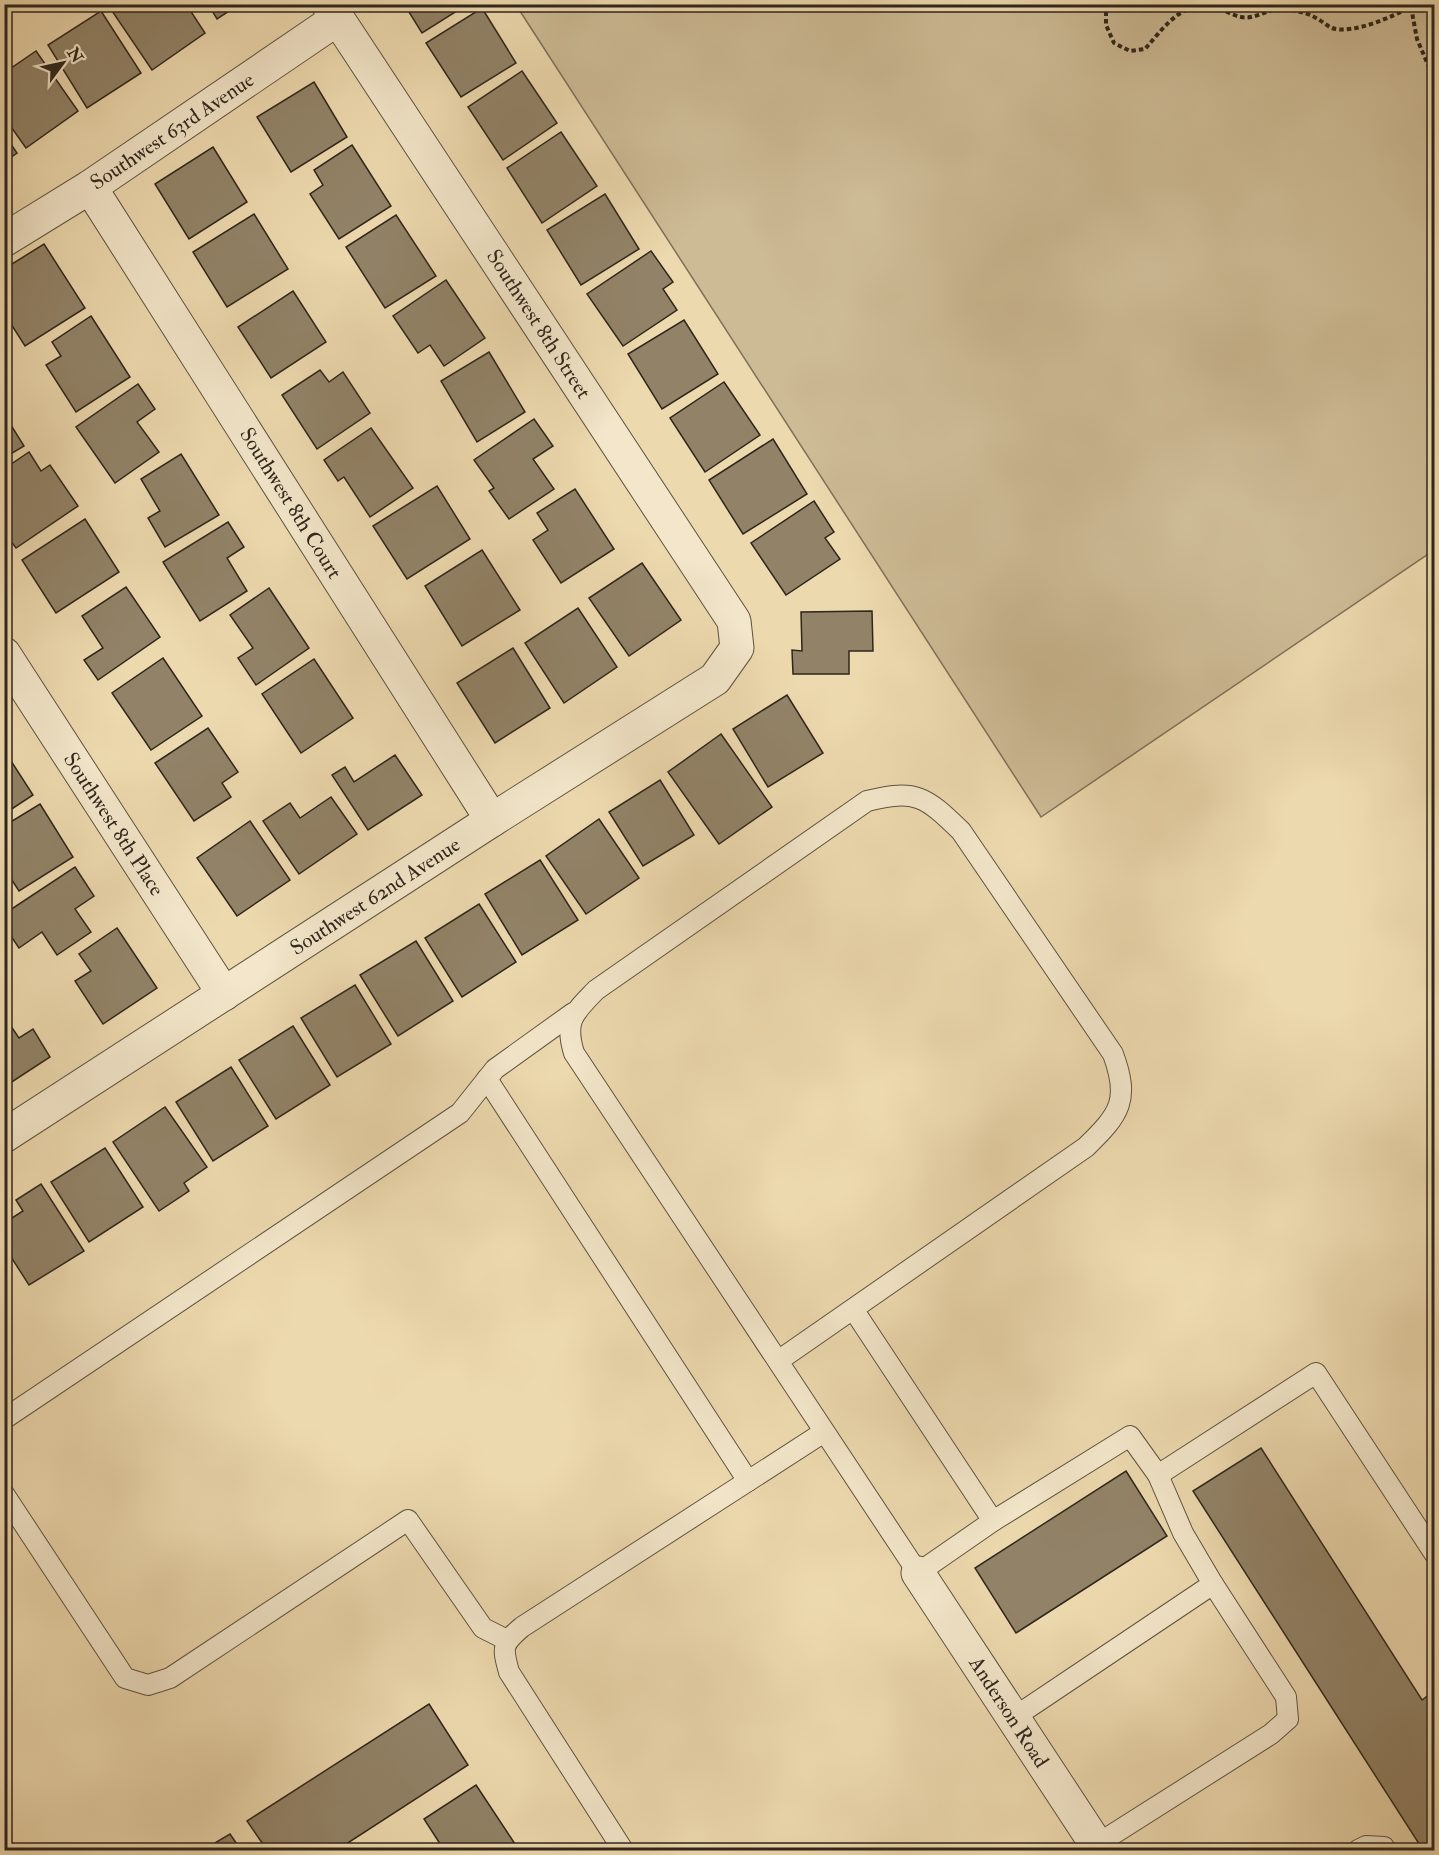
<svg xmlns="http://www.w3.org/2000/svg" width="1439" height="1855" viewBox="0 0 1439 1855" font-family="'IM FELL Double Pica',serif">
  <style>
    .green { fill: #cdbb95; stroke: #7e7058; stroke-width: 1.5 }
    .building { fill: #928368; stroke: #2f261c; stroke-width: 1.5 }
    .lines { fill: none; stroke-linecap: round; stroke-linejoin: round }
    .lane-casing { stroke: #5e5340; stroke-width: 22 }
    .street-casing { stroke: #5e5340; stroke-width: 35 }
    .path { stroke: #2f261c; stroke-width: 4; stroke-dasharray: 4.5 3; stroke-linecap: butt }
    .lane { stroke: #f3e6ca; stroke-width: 20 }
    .street { stroke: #f3e6ca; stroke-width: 33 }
    .labels { text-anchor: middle; stroke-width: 5; stroke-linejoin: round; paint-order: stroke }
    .street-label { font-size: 21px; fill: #2f261c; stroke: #f3e6ca }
  </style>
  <rect width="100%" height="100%" fill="#edd9ae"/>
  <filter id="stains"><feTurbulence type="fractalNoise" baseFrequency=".00333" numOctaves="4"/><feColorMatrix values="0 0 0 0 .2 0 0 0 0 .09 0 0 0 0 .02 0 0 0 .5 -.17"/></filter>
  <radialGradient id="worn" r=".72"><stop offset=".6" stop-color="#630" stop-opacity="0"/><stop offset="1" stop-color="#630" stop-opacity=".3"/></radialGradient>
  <polygon class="green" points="516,5 1434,5 1434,550 1041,817"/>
  <g class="building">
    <polygon points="116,4 186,4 205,33 152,70 110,8"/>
    <polygon points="208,4 240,4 217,19"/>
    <polygon points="404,4 468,4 422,33"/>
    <polygon points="482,8 516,63 461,97 426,43"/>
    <polygon points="101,11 141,73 87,108 48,45"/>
    <polygon points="36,51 78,111 26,148 4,117 4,73"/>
    <polygon points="522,71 557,123 503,160 468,107"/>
    <polygon points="314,82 347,137 291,172 257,117"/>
    <polygon points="561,132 597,186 542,223 507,168"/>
    <polygon points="4,134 17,153 4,162"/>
    <polygon points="352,145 391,206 339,239 310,194 323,185 314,170"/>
    <polygon points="213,147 247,202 189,239 155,184"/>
    <polygon points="605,194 639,249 581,285 547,230"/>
    <polygon points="254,214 288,269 227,307 193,252"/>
    <polygon points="396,215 436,276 385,308 346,247"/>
    <polygon points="44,244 85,308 25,346 4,313 4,269"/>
    <polygon points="651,251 673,282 663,289 677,310 623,346 587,294"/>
    <polygon points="446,280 485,338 444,366 430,345 418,353 393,316"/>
    <polygon points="293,291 326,342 271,378 238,327"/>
    <polygon points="91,316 130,377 76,412 46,365 61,356 52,342"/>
    <polygon points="684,320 718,374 662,409 628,354"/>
    <polygon points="489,352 525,412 477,442 441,381"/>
    <polygon points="320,370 329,382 343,372 370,413 317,449 282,395"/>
    <polygon points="724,382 760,435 705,472 670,418"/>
    <polygon points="138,384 155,409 137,422 159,452 115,483 76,427"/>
    <polygon points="4,414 24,446 4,458"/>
    <polygon points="534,419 553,446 533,459 554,489 509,519 489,491 494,488 474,460"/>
    <polygon points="371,428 413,488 370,517 344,477 338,481 324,460"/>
    <polygon points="773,439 807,494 743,534 709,480"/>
    <polygon points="29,452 41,471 50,465 78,506 16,548 4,532 4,469"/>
    <polygon points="181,454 219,515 165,547 148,518 160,511 141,479"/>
    <polygon points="437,486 470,539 407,579 373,526"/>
    <polygon points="575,489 614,549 561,583 533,540 548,530 537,513"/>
    <polygon points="814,501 834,532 825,538 840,559 786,595 751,543"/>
    <polygon points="85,519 119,572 56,613 22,560"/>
    <polygon points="228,522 244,547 227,558 247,591 200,621 163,562"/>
    <polygon points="482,550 520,610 462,646 425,586"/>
    <polygon points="642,563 681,620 629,656 589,598"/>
    <polygon points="126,587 160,637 98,680 84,660 103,648 82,616"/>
    <polygon points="269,588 309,648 256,685 238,658 253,648 230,615"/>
    <polygon points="578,608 617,667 564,703 525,643"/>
    <polygon points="872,611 873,651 849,651 849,674 793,674 792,650 802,651 801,612"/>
    <polygon points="513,648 550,708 495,743 457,683"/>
    <polygon points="163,658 202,716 151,750 112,693"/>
    <polygon points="314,659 353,718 301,753 262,694"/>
    <polygon points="787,695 823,753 768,787 733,729"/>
    <polygon points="208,728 238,772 222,783 231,797 194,821 155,763"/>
    <polygon points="721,734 772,807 719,844 668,772"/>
    <polygon points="4,750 33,795 4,814"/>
    <polygon points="395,755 422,795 368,830 332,775 345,767 354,782"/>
    <polygon points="660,780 694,835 643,866 609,812"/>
    <polygon points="331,797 357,834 299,874 263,821 290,803 300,818"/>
    <polygon points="40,804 73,857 19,891 4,868 4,826"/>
    <polygon points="599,819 639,878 586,914 546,856"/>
    <polygon points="250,821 290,880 237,916 197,858"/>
    <polygon points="540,860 578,920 522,955 485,894"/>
    <polygon points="75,867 94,896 75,909 91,932 57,955 42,932 19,948 4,926 4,914"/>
    <polygon points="479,904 516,962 462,997 425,938"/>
    <polygon points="117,928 157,988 103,1024 75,981 91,971 79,954"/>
    <polygon points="416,941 453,1001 398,1036 360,975"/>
    <polygon points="355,985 391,1044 337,1077 301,1018"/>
    <polygon points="4,1016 19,1038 33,1029 50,1057 4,1087"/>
    <polygon points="293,1026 330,1085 276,1119 239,1060"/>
    <polygon points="231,1067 268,1126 213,1161 176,1102"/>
    <polygon points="165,1107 207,1167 184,1183 189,1191 159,1211 113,1142"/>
    <polygon points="105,1148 143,1207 89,1242 51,1182"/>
    <polygon points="41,1184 84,1251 29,1285 4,1246 4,1223 23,1211 16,1200"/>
    <polygon points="1261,1448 1422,1700 1434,1691 1434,1850 1423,1850 1193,1491"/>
    <polygon points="1126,1471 1167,1536 1016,1633 975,1568"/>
    <polygon points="429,1704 468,1765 337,1850 267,1850 247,1821"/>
    <polygon points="476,1785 519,1850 444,1850 424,1819"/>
    <polygon points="230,1834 241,1850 203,1850"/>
  </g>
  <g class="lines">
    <g class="lane-casing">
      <g id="lane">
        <polyline points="487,1079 748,1481"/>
        <path d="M778,1361l308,-214c34,-33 44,-47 27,-93l-152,-223c-36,-35 -45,-42 -94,-30l-271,189c-22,23 -32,30 -22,63l344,520 75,-52 -140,-212"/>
        <polyline points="4,1419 460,1113 495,1069 573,1013"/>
        <polyline points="4,1494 125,1678 148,1685 170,1678 408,1520 483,1628 507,1640"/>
        <polyline points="993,1521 1130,1436 1158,1475 1316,1373 1434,1553"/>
        <polyline points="1013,1718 1213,1584"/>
        <polyline points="1096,1845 1271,1734 1288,1719 1286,1697 1213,1584 1183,1533 1158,1475"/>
        <path d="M623,1850l-114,-178c-7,-25 -7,-28 13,-45l302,-195"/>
        <polyline points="1358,1850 1366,1846 1384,1847 1386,1850"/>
      </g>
    </g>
    <g class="street-casing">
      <g id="street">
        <polyline points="90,187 492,820"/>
        <polyline points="4,240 90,187 337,19"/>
        <polyline points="4,654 224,994"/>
        <polyline points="4,1136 492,820 715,679 737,648 734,621 328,4"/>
        <polyline points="918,1573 1100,1850"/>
      </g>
    </g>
    <g class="path">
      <path d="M1106,4v21l8,18 16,8 15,-2c17,-19 36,-48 66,-43 10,2 20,9 30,11 15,3 27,-9 40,-8 12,1 25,3 35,9 6,3 11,8 16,10 21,7 61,-12 79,-21l2,-3"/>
      <polyline points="1411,7 1417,39 1434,79"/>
    </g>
    <use href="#lane" class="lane"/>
    <use href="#street" class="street"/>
  </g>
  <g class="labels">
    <g class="street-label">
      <text transform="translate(172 131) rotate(-34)" y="7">Southwest 63rd Avenue</text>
      <text transform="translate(539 324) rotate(57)" y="7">Southwest 8th Street</text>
      <text transform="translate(291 503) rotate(58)" y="7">Southwest 8th Court</text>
      <text transform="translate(114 824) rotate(57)" y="7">Southwest 8th Place</text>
      <text transform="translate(375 896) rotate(-33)" y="7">Southwest 62nd Avenue</text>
      <text transform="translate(1009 1712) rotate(57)" y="7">Anderson Road</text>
    </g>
  </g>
  <rect width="1439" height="1855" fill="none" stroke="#edd9ae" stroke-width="24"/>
  <rect x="6" y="6" width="1427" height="1843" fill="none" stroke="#2f261c" stroke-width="3"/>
  <rect x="12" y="12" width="1415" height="1831" fill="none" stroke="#2f261c" stroke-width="1.5"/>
  <g transform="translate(63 63) rotate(57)" stroke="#f3e6ca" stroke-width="4.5" paint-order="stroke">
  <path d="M0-4.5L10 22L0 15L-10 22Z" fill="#2f261c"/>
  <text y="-9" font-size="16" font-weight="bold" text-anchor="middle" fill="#2f261c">N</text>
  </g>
  <rect width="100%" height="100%" filter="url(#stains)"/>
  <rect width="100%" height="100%" fill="url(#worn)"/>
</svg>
